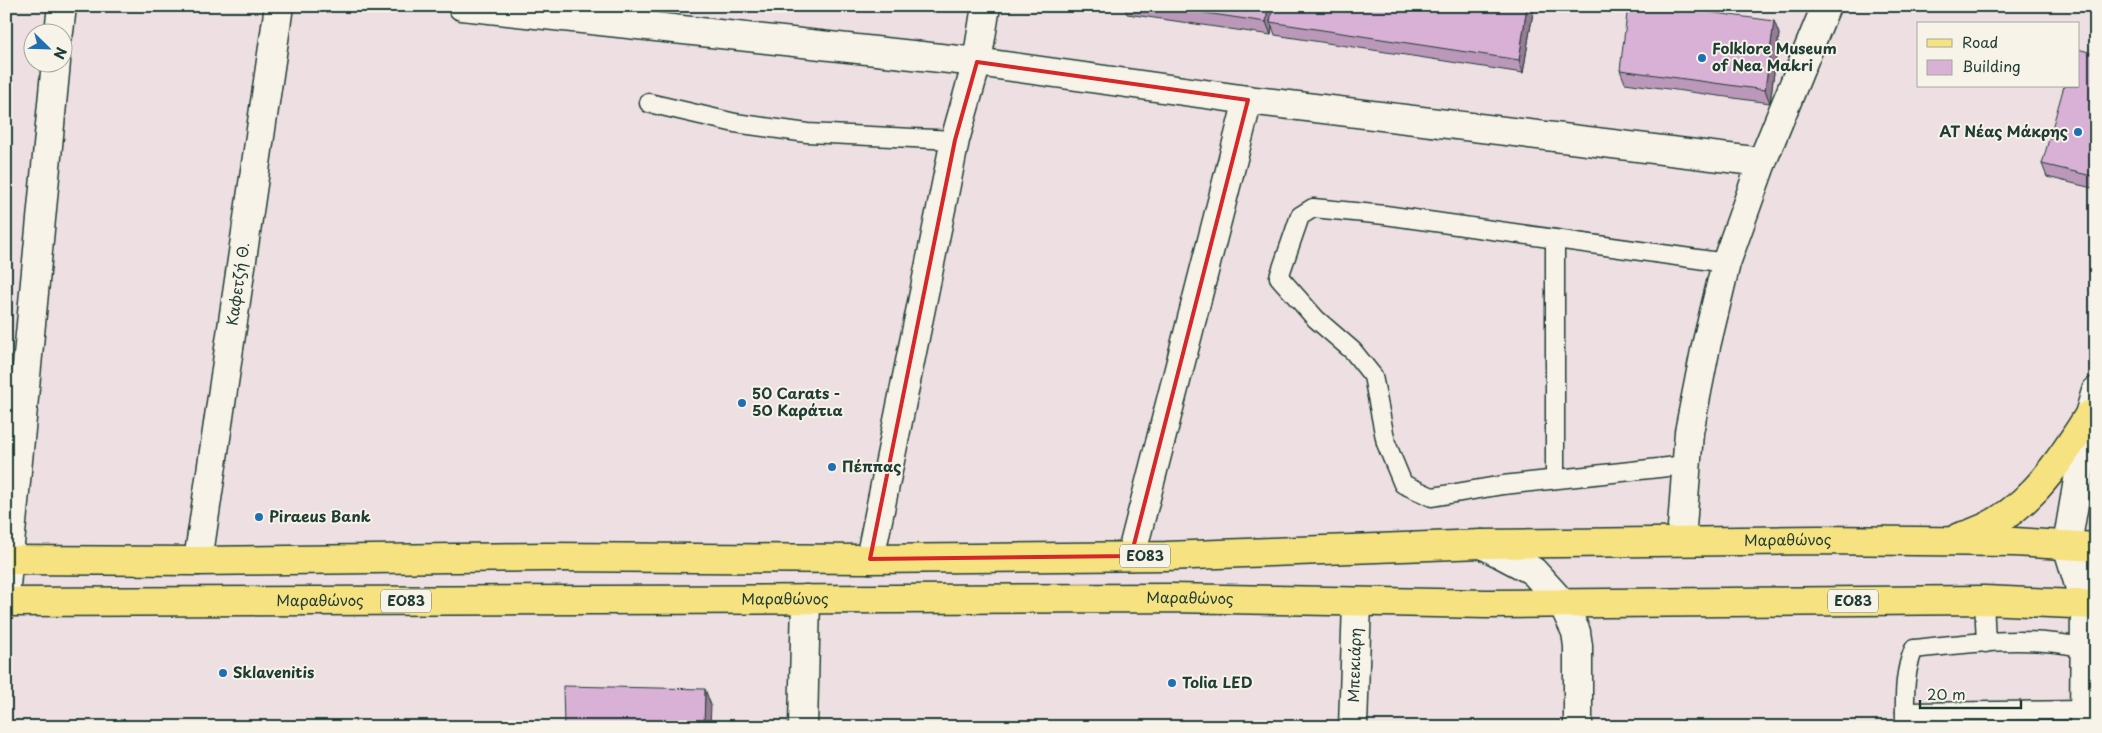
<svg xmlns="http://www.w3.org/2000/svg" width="2102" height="733" viewBox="0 0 2102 733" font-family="'Playpen Sans',sans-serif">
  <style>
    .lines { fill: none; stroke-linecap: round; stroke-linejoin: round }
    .lane-casing { stroke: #1f3d34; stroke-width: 21 }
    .street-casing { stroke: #1f3d34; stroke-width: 31 }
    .secondary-casing { stroke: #1f3d34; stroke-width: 31 }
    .primary-casing { stroke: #1f3d34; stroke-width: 31 }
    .lane { stroke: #f7f3e8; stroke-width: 18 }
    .street { stroke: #f7f3e8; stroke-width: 28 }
    .secondary { stroke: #f7f3e8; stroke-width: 28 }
    .primary { stroke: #f7e281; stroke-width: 28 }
    .wall { fill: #bb98b9; stroke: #1f3d34 }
    .shaded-wall { fill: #987c96; stroke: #1f3d34 }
    .building { fill: #d9b1d7; stroke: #1f3d34 }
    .marked { fill: none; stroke: #d62828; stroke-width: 4; stroke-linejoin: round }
    .poi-dot { fill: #1f6fb2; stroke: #f7f3e8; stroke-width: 2 }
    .labels { text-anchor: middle; stroke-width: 4; stroke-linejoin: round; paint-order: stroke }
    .shield { fill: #f7f3e8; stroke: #60746a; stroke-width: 1 }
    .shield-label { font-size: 14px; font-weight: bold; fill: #1f3d34 }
    .poi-label { font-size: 15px; font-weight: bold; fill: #1f3d34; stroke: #f7f3e8; text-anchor: start }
    .street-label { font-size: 15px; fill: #1f3d34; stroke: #f7f3e8 }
  </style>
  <rect width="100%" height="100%" fill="#eedfe3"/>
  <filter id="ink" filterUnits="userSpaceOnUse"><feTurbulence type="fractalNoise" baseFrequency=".02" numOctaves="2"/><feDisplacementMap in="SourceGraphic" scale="10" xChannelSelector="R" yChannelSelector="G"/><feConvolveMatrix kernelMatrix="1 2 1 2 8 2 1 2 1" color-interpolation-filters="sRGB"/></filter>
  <g filter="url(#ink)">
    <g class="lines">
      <g class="lane-casing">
        <g id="lane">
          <polyline points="649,103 735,123 807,133 955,140"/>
          <polyline points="1686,465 1503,485 1432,497 1403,484 1386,443 1373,376 1353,351 1316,319 1279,277 1300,216 1313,208 1385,215 1726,263"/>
          <polyline points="1555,479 1555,239"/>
          <polyline points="1984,600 1986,643"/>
          <polyline points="1905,712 2084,710"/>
          <path d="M1905,727c0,-27 -2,-53 9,-78 55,-6 116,-14 170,-1"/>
        </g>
      </g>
      <g class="street-casing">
        <g id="street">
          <polyline points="462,6 977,62 1248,100 1762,162"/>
          <polyline points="59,32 62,6"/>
          <polyline points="1681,541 1689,432 1706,346 1726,263 1762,162 1826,6"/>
          <polyline points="1131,556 1248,100"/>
          <polyline points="870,559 955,140 977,62 986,6"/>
          <path id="s1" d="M198,561l81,-555"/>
          <polyline points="6,586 56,62"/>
          <polyline points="803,727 806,599"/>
          <path id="s2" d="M1353,727l4,-125"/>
        </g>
      </g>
      <g class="secondary-casing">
        <g id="secondary">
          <polyline points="1482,544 1533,571 1563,604 1576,632 1578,646 1578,727"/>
          <polyline points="2085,605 2067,545 2089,415 2096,391"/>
          <polyline points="2084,727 2085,605 2096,560"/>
        </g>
      </g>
      <g class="primary-casing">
        <g id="primary">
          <path d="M1959,537c62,-15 99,-72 130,-122"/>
          <path id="s3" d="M6,560l192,1 350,-4 322,2 296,-3 316,-12 336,-4 196,2 82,5"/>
          <path id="s4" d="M6,602l1165,-4 316,6 497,-4 112,5"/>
        </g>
      </g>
      <use href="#lane" class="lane"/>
      <use href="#street" class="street"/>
      <use href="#secondary" class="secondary"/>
      <use href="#primary" class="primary"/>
    </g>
    <g class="wall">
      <polygon points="1124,6 1534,6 1523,73 1275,35 1272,26 1271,35 1127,14"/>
      <polygon points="1774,21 1779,34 1770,103 1625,83 1620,70"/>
      <polygon points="2096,54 2096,189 2047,177 2042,164"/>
    </g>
    <g class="shaded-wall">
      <polygon points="1268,6 1275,6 1270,22 1272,26 1271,35 1266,22"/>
      <polygon points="1527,6 1534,6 1523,73 1519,60"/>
      <polygon points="1774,21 1779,34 1770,103 1765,90"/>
      <polygon points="2096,161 2096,187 2092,176"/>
      <polygon points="705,689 711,705 710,727 704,727"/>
    </g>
    <g class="building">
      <polygon points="1158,6 1268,6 1266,22"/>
      <polygon points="1273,6 1527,6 1519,60 1270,22"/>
      <polygon points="1628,6 1664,6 1774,21 1765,90 1620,70"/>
      <polygon points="2078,49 2096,54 2096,161 2092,176 2042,164 2064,86 2078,86"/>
      <polygon points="563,686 705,689 704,727 564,727"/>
    </g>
  </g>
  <path class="marked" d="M977,62l271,38 -117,456 -261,3 85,-419z"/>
  <g class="poi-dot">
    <circle cx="1702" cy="58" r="5"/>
    <circle cx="2078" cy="132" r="5"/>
    <circle cx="742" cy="403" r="5"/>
    <circle cx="832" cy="467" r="5"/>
    <circle cx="259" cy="517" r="5"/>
    <circle cx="223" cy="673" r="5"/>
    <circle cx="1172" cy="683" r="5"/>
  </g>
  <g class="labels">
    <g class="shield">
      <rect x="1120" y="544.5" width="50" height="23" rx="4"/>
      <rect x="381" y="589.5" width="50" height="23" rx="4"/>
      <rect x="1828" y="589.5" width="50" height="23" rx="4"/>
    </g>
    <g class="shield-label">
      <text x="1145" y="561">ΕΟ83</text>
      <text x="406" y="606">ΕΟ83</text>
      <text x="1853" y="606">ΕΟ83</text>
    </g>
    <g class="poi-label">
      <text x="1712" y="54">Folklore Museum<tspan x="1712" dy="17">of Nea Makri</tspan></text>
      <text x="2068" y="137" text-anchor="end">ΑΤ Νέας Μάκρης</text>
      <text x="752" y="399">50 Carats -<tspan x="752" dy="17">50 Καράτια</tspan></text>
      <text x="842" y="472">Πέππας</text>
      <text x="269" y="522">Piraeus Bank</text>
      <text x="233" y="678">Sklavenitis</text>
      <text x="1182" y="688">Tolia LED</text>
    </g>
    <g class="street-label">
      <text dy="5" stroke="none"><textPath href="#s1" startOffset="280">Καφετζή Θ.</textPath></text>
      <text dy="5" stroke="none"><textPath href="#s3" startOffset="1782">Μαραθώνος</textPath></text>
      <text dy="5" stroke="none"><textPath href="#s4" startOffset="779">Μαραθώνος</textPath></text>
      <text dy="5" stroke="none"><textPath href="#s4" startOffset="1184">Μαραθώνος</textPath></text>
      <text dy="5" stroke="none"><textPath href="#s4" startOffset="314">Μαραθώνος</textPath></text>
      <text dy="5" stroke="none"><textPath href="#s2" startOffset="62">Μπεκιάρη</textPath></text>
    </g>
  </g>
  <rect width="2102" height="733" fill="none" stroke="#f7f3e8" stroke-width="25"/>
  <rect x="12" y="12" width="2077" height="708" fill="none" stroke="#1f3d34" stroke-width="2" filter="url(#ink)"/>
  <rect x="1917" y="22" width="162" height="65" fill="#f7f3e8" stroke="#a1aaa0"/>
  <rect x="1927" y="39" width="25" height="8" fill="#f7e281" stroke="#a1aaa0"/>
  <text x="1962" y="48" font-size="15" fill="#1f3d34">Road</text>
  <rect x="1927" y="60" width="25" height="15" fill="#d9b1d7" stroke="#a1aaa0"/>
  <text x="1962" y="72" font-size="15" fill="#1f3d34">Building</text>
  <g transform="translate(48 48) rotate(113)"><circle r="24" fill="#f7f3e8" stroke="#a1aaa0"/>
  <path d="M0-4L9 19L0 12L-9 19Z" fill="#1f6fb2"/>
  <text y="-8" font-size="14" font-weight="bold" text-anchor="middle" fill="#1f3d34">N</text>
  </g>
  <path d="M1920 700v8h101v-8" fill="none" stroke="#1f3d34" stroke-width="2.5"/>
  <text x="1927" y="700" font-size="15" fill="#1f3d34" stroke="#f7f3e8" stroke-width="4" paint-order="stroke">20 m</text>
</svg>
